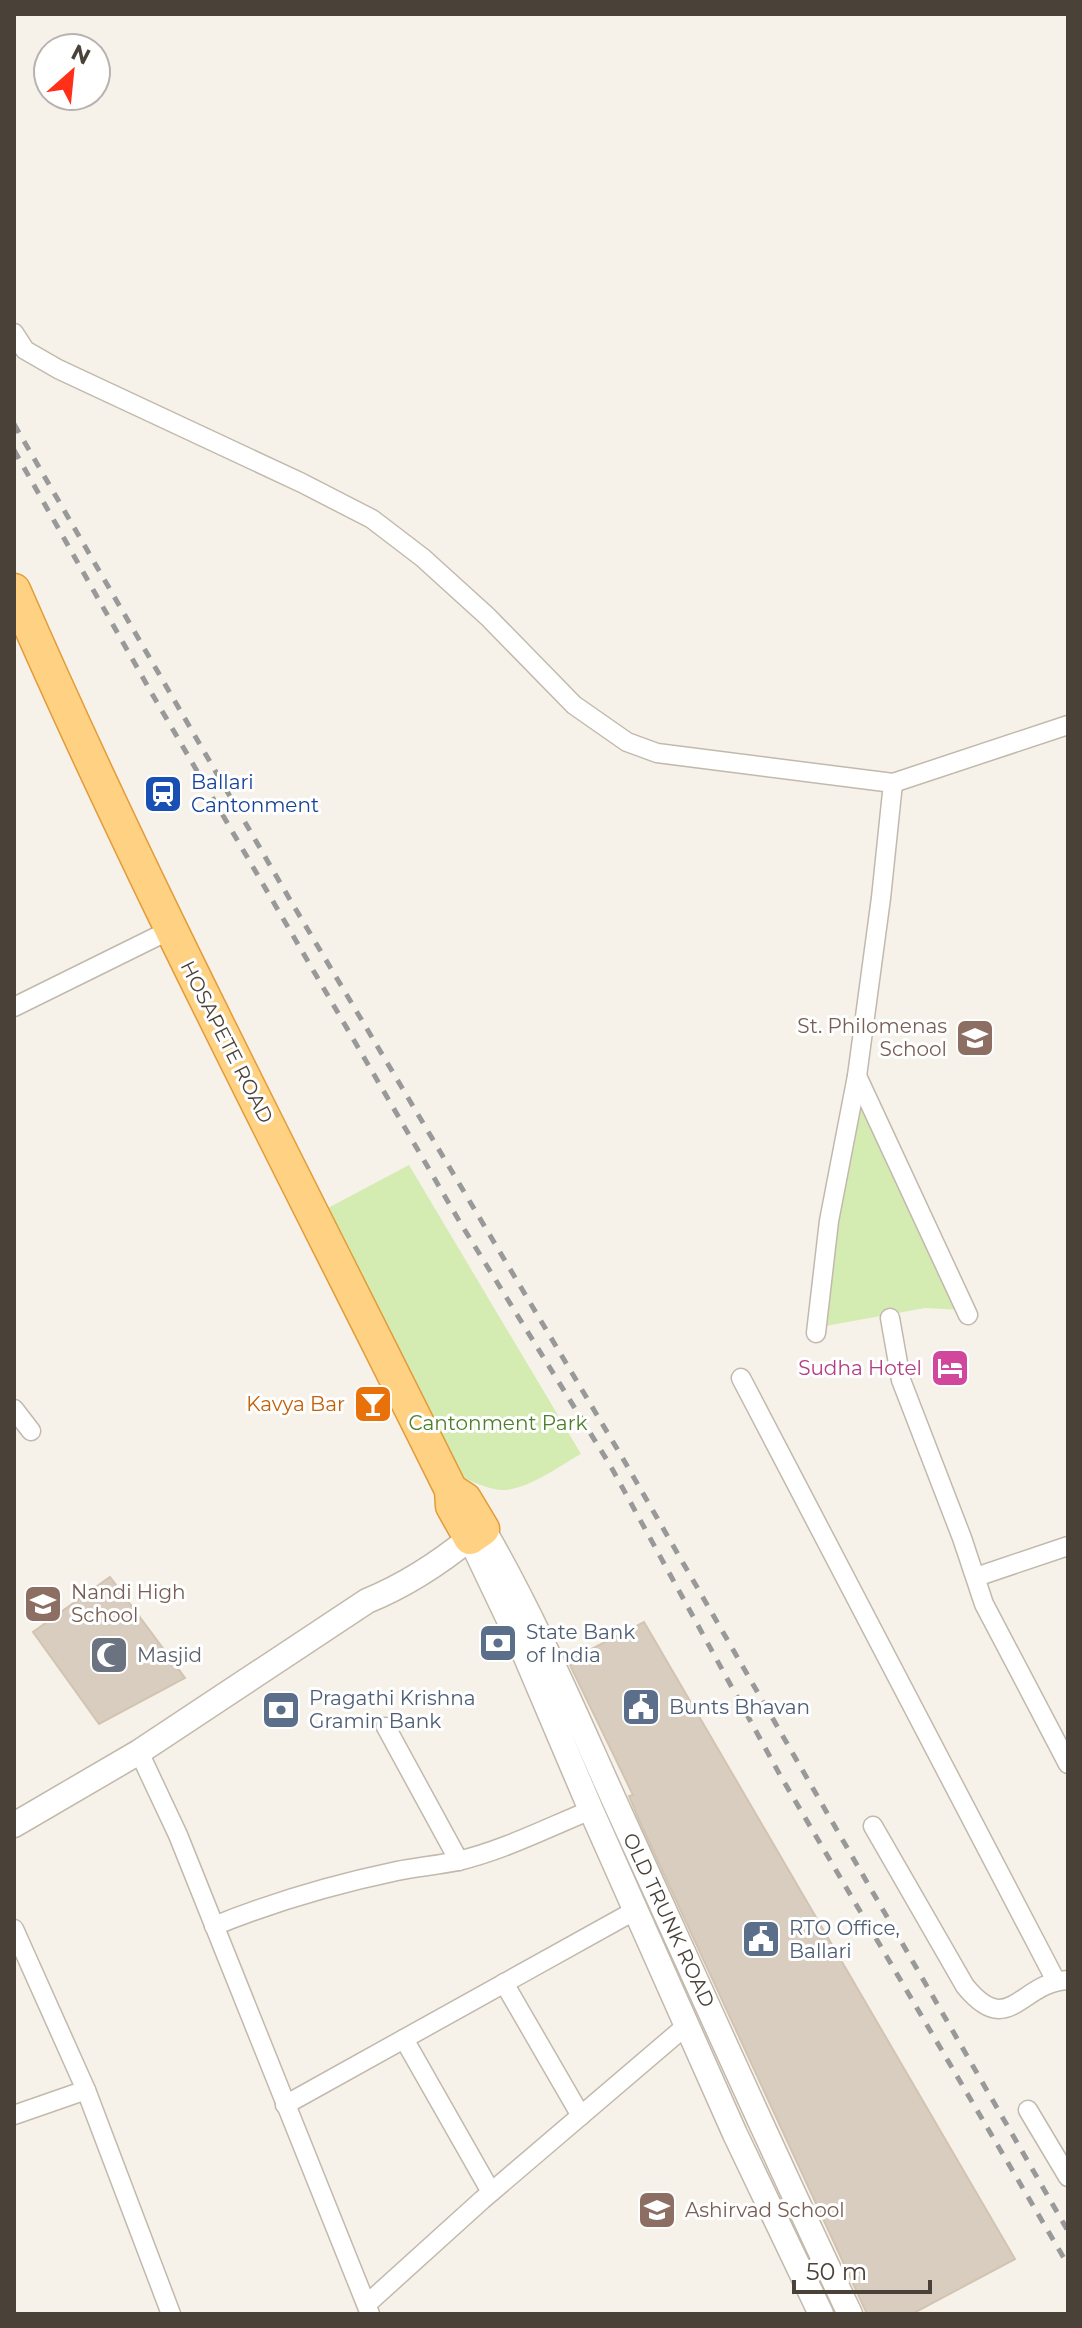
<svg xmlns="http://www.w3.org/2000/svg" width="1082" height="2328" viewBox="0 0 1082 2328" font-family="Montserrat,sans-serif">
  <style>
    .green { fill: #d4ebb2 }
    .building { fill: #d8cdbf; stroke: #d3c4b2; stroke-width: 2 }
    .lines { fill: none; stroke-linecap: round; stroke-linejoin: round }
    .minor-casing { stroke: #c2b9ac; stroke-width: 21 }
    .tertiary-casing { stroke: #c2b9ac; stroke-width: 27 }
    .trunk-casing { stroke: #e39b37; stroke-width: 35 }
    .minor { stroke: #fff; stroke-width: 18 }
    .tertiary { stroke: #fff; stroke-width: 24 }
    .trunk { stroke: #ffd283; stroke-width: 32 }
    .rail { stroke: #999; stroke-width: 5; stroke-dasharray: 10 10; stroke-linecap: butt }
    .labels { text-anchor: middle; stroke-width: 6; stroke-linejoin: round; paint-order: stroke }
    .transit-label { font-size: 20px; fill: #164399; stroke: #fff; text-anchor: start }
    .education-label { font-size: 20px; fill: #785e54; stroke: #fff; text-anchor: start }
    .street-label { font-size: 20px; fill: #4a4238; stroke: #fff }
    .hotel-label { font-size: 20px; fill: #b23c85; stroke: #fff; text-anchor: end }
    .food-label { font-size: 20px; fill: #c56008; stroke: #fff; text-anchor: end }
    .park-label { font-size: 20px; fill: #4d7f28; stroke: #fff }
    .service-label { font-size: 20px; fill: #4e5e75; stroke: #fff; text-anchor: start }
    .worship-label { font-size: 20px; fill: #5b616d; stroke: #fff; text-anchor: start }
  </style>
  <rect width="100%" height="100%" fill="#f6f2ea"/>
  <g class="green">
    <polygon points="858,1092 962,1310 925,1308 820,1327"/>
    <path d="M409,1165l172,289c-22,12 -49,33 -75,36 -14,1 -30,-7 -42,-12l-138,-269z"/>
  </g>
  <g class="building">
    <polygon points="110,1577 185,1678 99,1724 33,1632"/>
    <polygon points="644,1622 1015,2259 912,2314 867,2314 639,1820 629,1796 633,1795 568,1661"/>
  </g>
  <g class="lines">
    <g class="minor-casing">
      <g id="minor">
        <polyline points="14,333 25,350 58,369 302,483 372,519 423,558 488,617 574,705 627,742 657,753 893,783 1068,725"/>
        <polyline points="14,1007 170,930"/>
        <polyline points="857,1076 968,1315"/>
        <polyline points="890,1318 901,1380 962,1538 984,1604 1068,1764"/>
        <polyline points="816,1333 829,1221 857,1076 881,898 893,783"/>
        <polyline points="741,1378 1056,1981"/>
        <polyline points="14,1409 31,1431"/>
        <polyline points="976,1577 1068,1546"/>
        <polyline points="386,1727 459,1861"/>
        <polyline points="139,1752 178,1835 370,2314"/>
        <path d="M873,1826l92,160c44,54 55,-4 103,-6"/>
        <path d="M214,1926c59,-24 121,-42 183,-55 21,-4 41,-6 61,-10 46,-11 89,-33 133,-51"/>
        <polyline points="14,1929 86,2090 171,2314"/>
        <polyline points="504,1983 581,2116"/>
        <polyline points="404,2039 491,2192"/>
        <polyline points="285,2105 636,1910"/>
        <polyline points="1028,2110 1068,2177"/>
        <polyline points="14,2115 86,2090"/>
        <polyline points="367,2304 482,2200 687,2025"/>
      </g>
    </g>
    <g class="tertiary-casing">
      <g id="tertiary">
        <path d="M483,1529c57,98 100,204 147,306 73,160 144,320 220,479"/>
        <path d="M14,1825l125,-73 228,-151c39,-16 70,-36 103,-63l50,105 71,167 144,324 86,180"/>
      </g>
    </g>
    <g class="trunk-casing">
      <path id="trunk" d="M14,590c133,306 289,601 437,900l1,16 18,32 13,-9 -18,-30 -14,-9"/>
    </g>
    <use href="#minor" class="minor"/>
    <use href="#tertiary" class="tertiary"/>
    <use href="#trunk" class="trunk"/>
    <g class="rail">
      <polyline points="14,424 289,898 622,1457 1068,2231"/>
      <polyline points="14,450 151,692 461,1224 610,1465 780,1775 1068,2265"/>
    </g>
  </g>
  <defs>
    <g id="station-square" transform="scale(2)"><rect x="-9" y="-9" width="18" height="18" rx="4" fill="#1a4fb4" stroke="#fff"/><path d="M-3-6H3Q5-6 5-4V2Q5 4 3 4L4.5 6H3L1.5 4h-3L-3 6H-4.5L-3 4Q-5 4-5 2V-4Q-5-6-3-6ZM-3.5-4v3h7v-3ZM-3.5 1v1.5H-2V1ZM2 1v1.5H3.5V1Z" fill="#fff"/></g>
    <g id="school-square" transform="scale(2)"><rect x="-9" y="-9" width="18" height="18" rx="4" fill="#8d6e63" stroke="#fff"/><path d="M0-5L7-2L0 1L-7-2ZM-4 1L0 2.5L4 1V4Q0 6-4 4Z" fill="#fff"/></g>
    <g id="hotel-square" transform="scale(2)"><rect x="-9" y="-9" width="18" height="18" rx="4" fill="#d1479c" stroke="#fff"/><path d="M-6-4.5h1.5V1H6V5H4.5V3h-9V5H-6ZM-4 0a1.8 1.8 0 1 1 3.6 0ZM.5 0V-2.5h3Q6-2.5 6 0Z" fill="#fff"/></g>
    <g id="bar-square" transform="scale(2)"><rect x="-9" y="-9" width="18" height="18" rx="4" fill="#e8710a" stroke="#fff"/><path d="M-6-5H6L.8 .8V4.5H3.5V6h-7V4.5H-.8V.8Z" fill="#fff"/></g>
    <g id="bank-square" transform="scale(2)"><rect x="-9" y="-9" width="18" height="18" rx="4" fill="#5c6f8a" stroke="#fff"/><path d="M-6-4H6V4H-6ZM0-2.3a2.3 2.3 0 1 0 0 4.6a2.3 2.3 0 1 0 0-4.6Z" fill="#fff"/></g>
    <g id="mosque-square" transform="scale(2)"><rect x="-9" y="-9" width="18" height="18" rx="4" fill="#6b7280" stroke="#fff"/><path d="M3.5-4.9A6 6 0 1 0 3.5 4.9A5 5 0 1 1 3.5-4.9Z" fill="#fff"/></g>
    <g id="civic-square" transform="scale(2)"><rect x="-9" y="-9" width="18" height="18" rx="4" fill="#5c6f8a" stroke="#fff"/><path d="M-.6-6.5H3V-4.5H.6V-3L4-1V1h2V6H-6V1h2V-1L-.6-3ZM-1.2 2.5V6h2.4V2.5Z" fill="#fff"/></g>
  </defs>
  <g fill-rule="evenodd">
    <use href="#station-square" x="163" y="794"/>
    <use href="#school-square" x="975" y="1038"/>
    <use href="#hotel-square" x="950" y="1368"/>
    <use href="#bar-square" x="373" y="1404"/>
    <use href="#school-square" x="43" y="1604"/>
    <use href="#bank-square" x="498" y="1643"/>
    <use href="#mosque-square" x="109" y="1655"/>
    <use href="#civic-square" x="641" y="1707"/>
    <use href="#bank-square" x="281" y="1710"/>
    <use href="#civic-square" x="761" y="1939"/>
    <use href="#school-square" x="657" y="2210"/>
  </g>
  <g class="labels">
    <g class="transit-label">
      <text x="191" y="789">Ballari<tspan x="191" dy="23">Cantonment</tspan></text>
    </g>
    <g class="education-label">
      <text x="947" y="1033" text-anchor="end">St. Philomenas<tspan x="947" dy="23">School</tspan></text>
      <text x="71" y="1599">Nandi High<tspan x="71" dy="23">School</tspan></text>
      <text x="685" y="2217">Ashirvad School</text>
    </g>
    <g class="street-label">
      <text transform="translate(227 1042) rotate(63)" y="7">HOSAPETE ROAD</text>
      <text transform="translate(669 1920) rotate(65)" y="7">OLD TRUNK ROAD</text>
    </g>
    <g class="hotel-label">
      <text x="922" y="1375">Sudha Hotel</text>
    </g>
    <g class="food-label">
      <text x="345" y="1411">Kavya Bar</text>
    </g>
    <g class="park-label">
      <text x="498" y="1430">Cantonment Park</text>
    </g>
    <g class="service-label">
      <text x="526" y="1639">State Bank<tspan x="526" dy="23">of India</tspan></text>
      <text x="309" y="1705">Pragathi Krishna<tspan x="309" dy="23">Gramin Bank</tspan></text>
      <text x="669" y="1714">Bunts Bhavan</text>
      <text x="789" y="1935">RTO Office,<tspan x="789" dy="23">Ballari</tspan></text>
    </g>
    <g class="worship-label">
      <text x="137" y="1662">Masjid</text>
    </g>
  </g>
  <rect width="1082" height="2328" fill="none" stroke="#4a4238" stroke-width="32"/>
  <g transform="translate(72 72) rotate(27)"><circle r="38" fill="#ffffff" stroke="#b7b3af" stroke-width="2"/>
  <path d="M0-6L14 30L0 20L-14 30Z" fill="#ff2f18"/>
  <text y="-12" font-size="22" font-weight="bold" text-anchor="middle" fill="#4a4238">N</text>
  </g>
  <path d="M794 2280v12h136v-12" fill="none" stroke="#4a4238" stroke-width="4"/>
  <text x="806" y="2280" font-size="24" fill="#4a4238" stroke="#ffffff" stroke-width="6" paint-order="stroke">50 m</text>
</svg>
